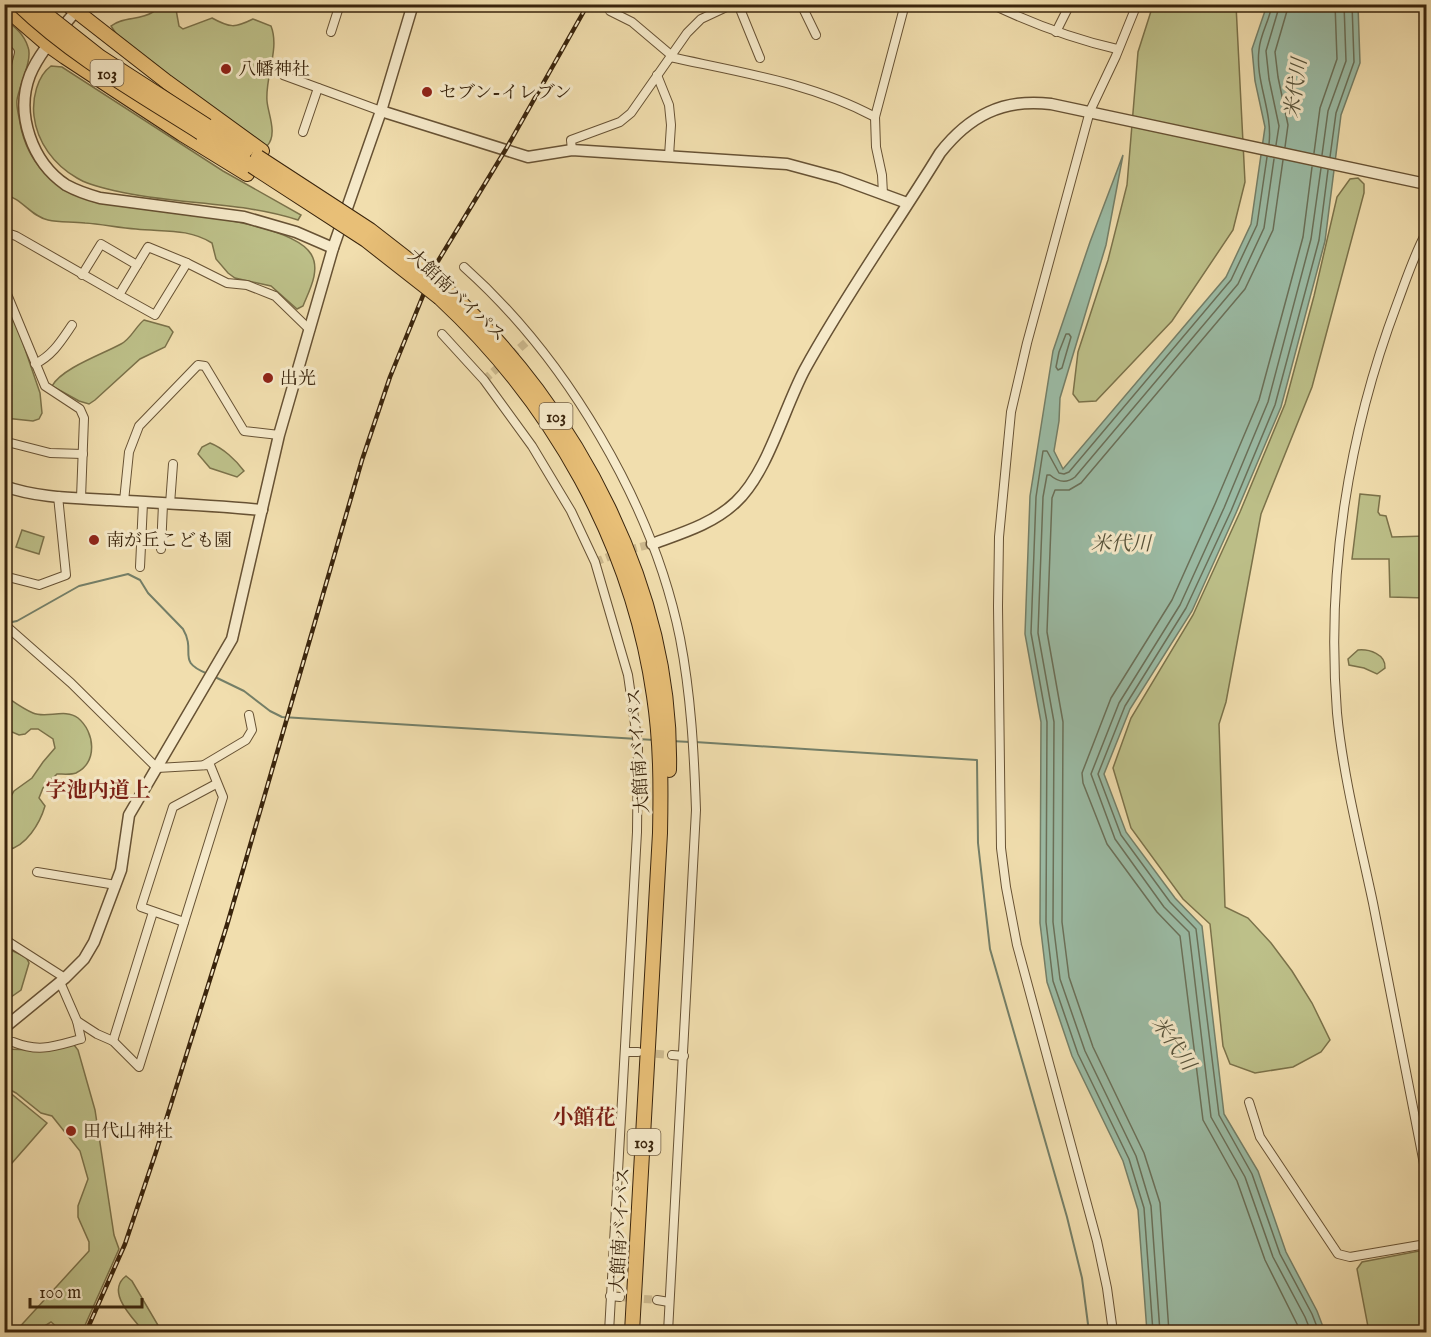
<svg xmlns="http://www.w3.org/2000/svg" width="1431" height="1337" viewBox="0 0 1431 1337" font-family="'IM FELL English','Noto Serif JP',serif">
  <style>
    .green { fill: #bdc089; stroke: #7b724a; stroke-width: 1.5 }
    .water { fill: #9bbca6; stroke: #747f68; stroke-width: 1.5 }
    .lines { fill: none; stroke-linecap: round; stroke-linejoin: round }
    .shore { stroke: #6a7059; stroke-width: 1.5 }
    .stream { stroke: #747f68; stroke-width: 2 }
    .minor-tunnel { stroke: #ccb98e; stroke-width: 8; stroke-dasharray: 8 4; stroke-linecap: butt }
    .minor-casing { stroke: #675234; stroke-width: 10 }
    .tertiary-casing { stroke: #675234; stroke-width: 13 }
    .trunk-casing { stroke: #39240c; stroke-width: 16 }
    .minor { stroke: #f6eaca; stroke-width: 8 }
    .tertiary { stroke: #f6eaca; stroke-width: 10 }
    .trunk { stroke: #e8bf77; stroke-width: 14 }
    .rail-casing { stroke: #39240c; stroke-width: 4.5 }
    .rail { stroke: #f6eaca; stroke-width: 2; stroke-dasharray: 7; stroke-linecap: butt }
    .trunk-bridge-casing { stroke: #39240c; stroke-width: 16; stroke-linecap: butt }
    .trunk-bridge { stroke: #e8bf77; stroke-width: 14 }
    .poi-dot { fill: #8f2418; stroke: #f6eaca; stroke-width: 2 }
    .labels { text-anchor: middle; stroke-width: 6; stroke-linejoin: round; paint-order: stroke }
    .shield { fill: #f6eaca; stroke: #725f45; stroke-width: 1.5 }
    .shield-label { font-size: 16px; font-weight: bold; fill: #39240c }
    .poi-label { font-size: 18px; fill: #39240c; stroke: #f6eaca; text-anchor: start }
    .street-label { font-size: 18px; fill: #39240c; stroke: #f6eaca }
    .water-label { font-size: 20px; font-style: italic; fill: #56523a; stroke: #f6eaca }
    .quarter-label { font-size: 21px; font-weight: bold; fill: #7a1f14; stroke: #f6eaca }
  </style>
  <rect width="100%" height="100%" fill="#f1deae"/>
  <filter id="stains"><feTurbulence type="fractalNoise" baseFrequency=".00333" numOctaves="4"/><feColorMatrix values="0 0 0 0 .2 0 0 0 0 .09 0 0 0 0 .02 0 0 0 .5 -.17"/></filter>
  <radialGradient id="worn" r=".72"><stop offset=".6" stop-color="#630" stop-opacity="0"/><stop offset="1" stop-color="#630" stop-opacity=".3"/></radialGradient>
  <g class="green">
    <path d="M175,4l4,22 4,3 29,-11c18,10 23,10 41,1l18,7c9,23 -6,50 -4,75 1,13 11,33 0,45l-77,-54 -73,-57 -6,-9c13,-10 28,-5 42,-14l2,-7z"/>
    <polygon points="1153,5 1236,5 1245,182 1233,230 1172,321 1096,401 1079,402 1073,394 1078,352 1108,260 1127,185 1138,52"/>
    <path d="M5,20c10,7 19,14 23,27 5,13 -9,38 -11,53 -1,7 2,16 3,23 8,44 37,68 79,80 42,6 190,15 212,51 10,16 -2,37 -8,52l-6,3 -26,-23 -36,-8 -7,-5 -12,-14 -4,-16c-24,-15 -49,-11 -76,-14 -17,-1 -34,-5 -51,-6 -12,-2 -25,0 -37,-3 -18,-4 -26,-22 -43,-25v-106l6,-27 -6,-19z"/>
    <path d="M51,66l11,1 161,104 78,44 -3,5c-58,-19 -123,-15 -182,-29 -13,-3 -28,-6 -39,-13 -23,-13 -40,-36 -43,-62 -2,-17 3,-40 17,-50z"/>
    <polygon points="1358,178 1364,184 1364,193 1312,387 1261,514 1226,702 1219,724 1225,907 1248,918 1271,943 1292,971 1312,1003 1330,1040 1321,1052 1293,1067 1255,1073 1230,1064 1223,1046 1210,924 1183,899 1131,828 1113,768 1131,718 1193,615 1240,512 1285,404 1314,296 1337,197 1350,179"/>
    <polygon points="5,308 13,314 40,393 42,413 39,419 33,421 5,418"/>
    <path d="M144,320l25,7 4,5 -8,15 -25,12 -45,41 -6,4 -10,-3 -27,-15c10,-18 51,-32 69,-42 10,-5 15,-18 23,-24z"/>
    <path d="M210,443c13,5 26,17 34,28l-7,6 -27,-9 -12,-14 4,-7z"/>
    <polygon points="1360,494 1380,496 1378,512 1380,515 1386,516 1392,537 1426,536 1426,598 1390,597 1389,559 1352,559"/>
    <polygon points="22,530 44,537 39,554 16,547"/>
    <path d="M1358,650c11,-1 28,4 27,18l-8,6 -13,-6 -15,-3 -1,-6z"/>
    <path d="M5,696c9,6 18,13 28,17 13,6 32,-5 45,5 17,14 20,44 -2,55 -5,2 -13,1 -19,1l-14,14 -4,10 6,8c-5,17 -19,41 -38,44l-2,-4v-39l9,-16 18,-13 11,-16 12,-14 -2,-9 -15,-10h-7l-6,5 -6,1 -14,-6z"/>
    <polygon points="4,947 26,957 29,963 21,990 11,997 5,996"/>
    <polygon points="71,1041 78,1050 95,1110 114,1235 119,1249 82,1332 57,1332 57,1327 51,1322 35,1332 15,1332 89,1251 89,1242 78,1217 78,1206 88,1179 80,1151 52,1116 41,1113 16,1093 5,1087 5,1049 33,1050"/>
    <polygon points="5,1090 9,1092 47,1123 5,1171"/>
    <path d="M1419,1251c12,16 8,61 7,81h-57l-12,-63 5,-7z"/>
    <path d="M126,1276l6,5 30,51h-18c-11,-14 -39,-40 -18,-56z"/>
  </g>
  <polygon class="water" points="1267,5 1358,5 1360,63 1341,115 1325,241 1281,407 1236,513 1192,611 1130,709 1104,774 1126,832 1175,898 1202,926 1224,1114 1258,1171 1286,1252 1317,1311 1325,1332 1147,1332 1138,1210 1123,1161 1072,1056 1047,982 1040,923 1041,722 1025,634 1030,496 1053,351 1090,242 1123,155 1106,245 1060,398 1059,421 1054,451 1063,469 1226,277 1251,224 1265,127 1255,81 1252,49"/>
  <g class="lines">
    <g class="shore">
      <path d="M1269,144c4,-33 -14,-63 -10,-94 1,-16 11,-30 13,-46"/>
      <polyline points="1276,145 1279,126 1269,79 1266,51 1280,4"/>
      <polyline points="1285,147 1288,125 1278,77 1275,52 1289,4"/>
      <polyline points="1314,153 1320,108 1337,59 1335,4"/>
      <polyline points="1322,155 1328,111 1346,61 1344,4"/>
      <polyline points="1330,157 1336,113 1354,62 1352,4"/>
      <polygon points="1066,334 1069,334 1071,337 1062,368 1058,370 1056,367 1059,352"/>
      <polyline points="1153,1332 1144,1208 1129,1159 1078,1054 1053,981 1046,922 1047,722 1031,633 1036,497 1043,451 1047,451 1059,473 1064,474 1069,472 1231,280 1257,225 1267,157"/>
      <path d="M1160,1332l-9,-126 -15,-50 -51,-105 -25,-72 -7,-57 1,-200 -16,-89 5,-136 4,-22h3c8,7 16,9 25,2l163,-193 26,-56 10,-69"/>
      <polyline points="1169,1332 1160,1203 1144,1153 1093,1047 1069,977 1062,922 1063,722 1047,632 1052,498 1055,490 1069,490 1081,483 1245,289 1273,230 1283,160"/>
      <polyline points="1301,1332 1265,1260 1237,1181 1203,1120 1180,936 1157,912 1107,844 1083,783 1082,773 1111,698 1172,600 1215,504 1259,400 1303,237 1312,167"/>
      <polyline points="1311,1332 1305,1317 1273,1257 1245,1177 1211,1117 1189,932 1164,907 1115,839 1091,774 1119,703 1180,605 1224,508 1268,402 1311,239 1321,168"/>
      <polyline points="1319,1332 1312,1314 1280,1254 1252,1174 1219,1115 1196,929 1170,902 1121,835 1098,774 1125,706 1186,608 1231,511 1275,405 1319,240 1328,170"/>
    </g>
    <g class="stream">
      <path d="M7,623l10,-2 62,-35 49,-12 12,6 8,13 35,36c14,24 -8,32 25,45"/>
      <polyline points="213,676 244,691 270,711 282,717 654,740"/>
      <polyline points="671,741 690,742"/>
      <polyline points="695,742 977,760 978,843 990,949 1067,1217 1082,1278 1089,1332"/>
    </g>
    <g class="minor-tunnel">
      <polyline points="484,380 531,338"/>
      <polyline points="595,562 621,552 652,544"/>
      <polyline points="644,1053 672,1055"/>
      <polyline points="620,1297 657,1300"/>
    </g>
    <g class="minor-casing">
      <g id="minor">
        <polyline points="330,4 339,7 331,32"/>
        <polyline points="738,4 760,58"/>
        <polyline points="801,4 816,35"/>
        <path d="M991,4c42,20 82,35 126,45"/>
        <polyline points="610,11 632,22 671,55"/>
        <polyline points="1056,32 1070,4"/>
        <polyline points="4,46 10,52 4,77"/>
        <path d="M670,57c69,15 142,26 205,60"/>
        <polyline points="283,75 381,111"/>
        <polyline points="657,75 669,105 671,125 669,156"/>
        <polyline points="303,132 318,88"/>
        <polyline points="572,150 571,140 620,122 631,113 687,33 701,19 733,4"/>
        <polyline points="883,194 882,175 876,147 875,117 905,4"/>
        <polyline points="4,232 16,236 119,295 148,247 187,263 227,283 247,285 275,296 310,330"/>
        <path d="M1426,233c-12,22 -20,47 -29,71 -49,130 -71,270 -60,409 6,62 23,129 36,190 18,90 36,180 53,271"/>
        <path d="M464,267c102,91 189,237 216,371 11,57 14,114 16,172l-28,522"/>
        <polyline points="82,275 101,244 137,265"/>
        <polyline points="4,287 45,386 80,409 84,418 81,498"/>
        <polyline points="119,295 155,315 187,263"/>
        <polyline points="442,334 484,380 532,446 571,511 595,562 628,675 638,745 637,832 609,1332"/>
        <path d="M35,364c18,-9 26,-23 37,-39"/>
        <polyline points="5,486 6,444 11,443 50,453 83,454"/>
        <polyline points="124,501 129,452 139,426 198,365 205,366 244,431 279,435"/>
        <polyline points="170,504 173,464"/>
        <polyline points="161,549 163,504"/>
        <polyline points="140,567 143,503"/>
        <polyline points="4,576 39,585 66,575 58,496"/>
        <polyline points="4,624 71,683 157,768 210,765 223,797 139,1067 113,1041 97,1034 77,1021"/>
        <polyline points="204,765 246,740 252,730 249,715"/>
        <polyline points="37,872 116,885"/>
        <polyline points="184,922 141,907 173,807 216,784"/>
        <polyline points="4,939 65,978"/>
        <polyline points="113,1041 153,912"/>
        <path d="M13,1042c27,11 42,4 68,-3l-4,-18 -17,-39"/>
        <polyline points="625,1052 638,1052"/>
        <polyline points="672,1055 684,1056"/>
        <polyline points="1249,1102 1260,1137 1338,1254 1350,1257 1426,1244"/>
        <polyline points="610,1296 620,1297"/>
        <polyline points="657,1300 669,1302"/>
        <polyline points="1113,1332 1107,1288 1097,1241 1017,945 1006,887 1001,848 998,606 999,537 1011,412 1027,343 1090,111 1116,56 1137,4"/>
      </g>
    </g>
    <g class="tertiary-casing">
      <g id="tertiary">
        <path d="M75,12c-16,20 -35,39 -45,63 -15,39 2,87 36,110 11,6 23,10 34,13l144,19 52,15 37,16"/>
        <polyline points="381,111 528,157 572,150 787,164 839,178 907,203"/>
        <path d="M4,486c33,12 71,12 106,14 50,3 101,5 152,10"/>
        <path d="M652,544c30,-11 61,-20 84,-42 32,-30 48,-94 69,-133 41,-75 91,-144 135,-216 29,-37 63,-55 111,-49l375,80"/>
        <polyline points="4,1028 65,978 84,959 94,942 121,870 129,815 232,639 279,435 333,248 381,111 413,4"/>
      </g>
    </g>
    <g class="trunk-casing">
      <g id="trunk">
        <polyline points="67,4 167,82 262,151"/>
        <polyline points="4,7 48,45 65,57 182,134 247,174"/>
        <polyline points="207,126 246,150"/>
        <polyline points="201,133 252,166"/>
        <path d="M447,290c130,119 226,301 222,480"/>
        <path d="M440,298c113,105 192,245 214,398 7,46 7,91 6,137l-28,499"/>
      </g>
    </g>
    <use href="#minor" class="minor"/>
    <use href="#tertiary" class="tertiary"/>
    <use href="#trunk" class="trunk"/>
    <g class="rail-casing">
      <polyline id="rail" points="86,1332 125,1244 156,1152 227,925 362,460 390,377 435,266 506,149 588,4"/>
    </g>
    <use href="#rail" class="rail"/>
    <g class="trunk-bridge-casing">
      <g id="trunk-bridge">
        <path d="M18,4c54,52 120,89 183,129"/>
        <polyline points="33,4 100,57 207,126"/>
        <polyline points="258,157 370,230 447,290"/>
        <polyline points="252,166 366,240 440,298"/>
      </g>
    </g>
    <use href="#trunk-bridge" class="trunk-bridge"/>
  </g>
  <g class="poi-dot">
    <circle cx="226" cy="69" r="6"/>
    <circle cx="427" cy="92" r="6"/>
    <circle cx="268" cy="378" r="6"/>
    <circle cx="94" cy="540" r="6"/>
    <circle cx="71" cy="1131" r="6"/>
  </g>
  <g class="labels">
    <g class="shield">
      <rect x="90.5" y="60" width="33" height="26" rx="4.5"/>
      <rect x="539.5" y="403" width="33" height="26" rx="4.5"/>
      <rect x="627.5" y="1129" width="33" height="26" rx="4.5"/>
    </g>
    <g class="shield-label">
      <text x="107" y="79">103</text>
      <text x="556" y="422">103</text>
      <text x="644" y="1148">103</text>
    </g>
    <g class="poi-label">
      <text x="238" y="75">八幡神社</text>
      <text x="439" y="98">セブン-イレブン</text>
      <text x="280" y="384">出光</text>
      <text x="106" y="546">南が丘こども園</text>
      <text x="83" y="1137">田代山神社</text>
    </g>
    <g class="street-label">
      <text transform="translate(457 295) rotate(43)" y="6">大館南バイパス</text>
      <text transform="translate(638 751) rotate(-94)" y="6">大館南バイパス</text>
      <text transform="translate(620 1230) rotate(-87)" y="6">大館南バイパス</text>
    </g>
    <g class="water-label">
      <text transform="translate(1295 88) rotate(-82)" y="7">米代川</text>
      <text x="1121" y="550">米代川</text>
      <text transform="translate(1174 1043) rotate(55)" y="7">米代川</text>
    </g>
    <g class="quarter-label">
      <text x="98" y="797">字池内道上</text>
      <text x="584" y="1124">小館花</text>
    </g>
  </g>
  <rect width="1431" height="1337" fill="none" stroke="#f1deae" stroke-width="24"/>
  <rect x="6" y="6" width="1419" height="1325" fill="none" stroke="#39240c" stroke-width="3"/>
  <rect x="12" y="12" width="1407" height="1313" fill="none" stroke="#39240c" stroke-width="1.5"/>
  <path d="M30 1298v9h112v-9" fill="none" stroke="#39240c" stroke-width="3"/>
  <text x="39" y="1298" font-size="18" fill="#39240c" stroke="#f6eaca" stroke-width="4.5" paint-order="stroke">100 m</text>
  <rect width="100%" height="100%" filter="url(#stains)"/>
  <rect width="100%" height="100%" fill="url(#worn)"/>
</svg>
